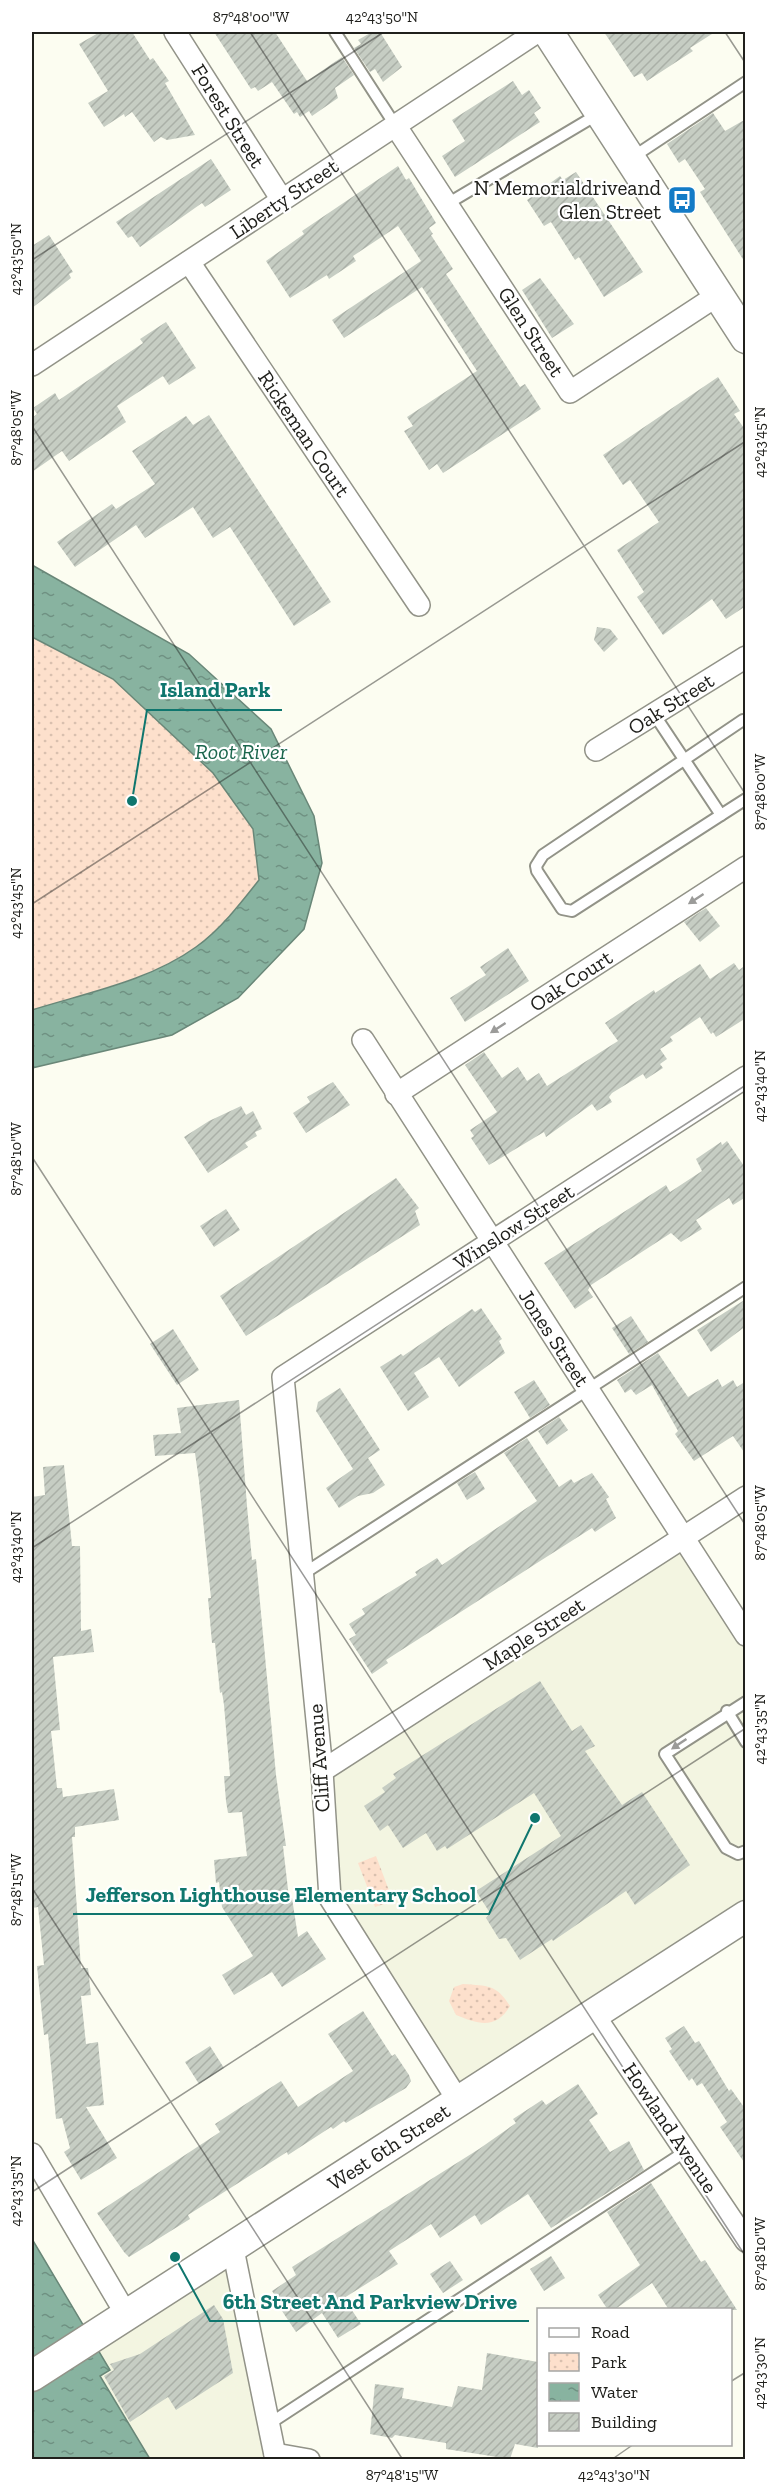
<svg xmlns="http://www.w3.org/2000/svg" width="777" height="2491" viewBox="0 0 777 2491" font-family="'Zilla Slab',serif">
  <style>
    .built { fill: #f3f5e1 }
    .park { fill: url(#park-dots) }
    .water { fill: url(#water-ripples); stroke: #698778; stroke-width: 1.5 }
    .building { fill: url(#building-hatch) }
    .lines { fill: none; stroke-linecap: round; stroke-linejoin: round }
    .lane-casing { stroke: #929388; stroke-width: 14 }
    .street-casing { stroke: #929388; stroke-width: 24 }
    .secondary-casing { stroke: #929388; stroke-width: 33 }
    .lane { stroke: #fff; stroke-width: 10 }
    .street { stroke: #fff; stroke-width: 21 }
    .secondary { stroke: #fff; stroke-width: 30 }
    .oneway { fill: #9b9b99 }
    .ticks { fill: none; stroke: #20201c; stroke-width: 1.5; stroke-opacity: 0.45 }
    .labels { text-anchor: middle; stroke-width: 4.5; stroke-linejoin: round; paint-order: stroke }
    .street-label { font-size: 21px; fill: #20201c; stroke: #fff }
    .poi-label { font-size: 21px; fill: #20201c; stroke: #fff; text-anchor: end }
    .water-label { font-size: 22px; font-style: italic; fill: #1b664d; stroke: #fff }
    .leader { fill: none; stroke: #0f766e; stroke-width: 2 }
    .callout-dot { fill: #0f766e; stroke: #fff; stroke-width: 2 }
    .callout-label { font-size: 22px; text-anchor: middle; font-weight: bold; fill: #0f766e; stroke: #fff; stroke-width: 4.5; stroke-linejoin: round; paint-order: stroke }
    .neatline { fill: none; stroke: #20201c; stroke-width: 2 }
    .ticks-label { font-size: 15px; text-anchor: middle; fill: #20201c }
  </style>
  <defs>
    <pattern id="park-dots" width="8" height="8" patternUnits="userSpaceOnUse" patternTransform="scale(1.5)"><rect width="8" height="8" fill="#fde0cc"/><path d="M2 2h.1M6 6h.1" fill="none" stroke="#d9c0af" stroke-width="1.8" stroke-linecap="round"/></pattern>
    <pattern id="water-ripples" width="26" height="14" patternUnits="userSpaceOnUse" patternTransform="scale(1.5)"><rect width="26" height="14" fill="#88b3a0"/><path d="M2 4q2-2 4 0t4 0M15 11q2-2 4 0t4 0" fill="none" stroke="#6f9182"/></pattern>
    <pattern id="building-hatch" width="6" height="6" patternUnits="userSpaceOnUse" patternTransform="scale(1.5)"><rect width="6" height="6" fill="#c6cdc3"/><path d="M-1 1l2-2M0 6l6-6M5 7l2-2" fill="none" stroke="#aab0a7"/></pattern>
  </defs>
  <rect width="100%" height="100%" fill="#fcfdf1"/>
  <g class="built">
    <polygon points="683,1537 745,1635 745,1916 459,2102 330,1898 322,1771"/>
    <polygon points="233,2249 276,2459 150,2459 100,2376 92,2337"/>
  </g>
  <g class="park">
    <path d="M32,637l81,42 100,94 40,56 7,51c-19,23 -40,50 -64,67 -47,33 -110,46 -164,63z"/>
    <polygon points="376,1856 393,1901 375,1907 358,1863"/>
    <path d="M463,1984c25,2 33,0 47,22 -14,24 -32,18 -54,9l-7,-14 5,-14z"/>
  </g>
  <g class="water">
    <path d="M32,565l157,89 82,75 43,87 8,47 -18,66 -66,69 -66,37 -140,33v-58c54,-17 117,-29 164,-63 24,-17 45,-44 63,-67l-6,-51 -40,-56 -100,-94 -81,-42z"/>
    <polygon points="32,2239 110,2370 100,2376 150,2459 32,2459"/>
  </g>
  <g class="building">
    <polygon points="100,32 132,32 150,60 153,58 169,81 165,83 195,135 167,140 161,137 154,142 132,112 125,117 124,114 104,127 88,103 108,91 79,44"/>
    <polygon points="214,32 275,32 307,81 342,57 354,75 335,88 338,98 312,116 309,111 300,117 297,112 294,114 272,82 258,91 255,87 251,89"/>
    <polygon points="372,32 380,32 402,67 383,82 375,69 370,72 354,48 361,44 358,40"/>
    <polygon points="604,32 715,32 690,48 693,51 647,81 642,73 634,77"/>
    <polygon points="513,81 522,95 529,90 541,108 534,113 540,122 455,177 442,156 465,141 452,120"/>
    <polygon points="713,113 725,131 746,119 746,264 700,192 705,189 685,159 679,163 667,144"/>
    <polygon points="211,159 231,190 205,207 202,203 140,247 132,236 128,238 116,222"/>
    <polygon points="398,166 406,180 409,178 436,223 429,228 433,234 431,235 453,269 446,274 520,387 525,384 541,409 443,473 437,464 429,470 404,431 413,426 407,417 477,371 422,287 344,338 332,320 421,261 398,226 353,256 356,261 329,279 327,275 290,298 266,261 304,234 302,231"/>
    <polygon points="576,172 643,272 604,297 579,257 575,260 551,222 544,226 527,200 560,176 563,180"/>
    <polygon points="49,235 73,272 69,274 71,278 32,308 32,246"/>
    <polygon points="540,278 574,324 552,338 522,290"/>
    <polygon points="166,322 196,368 169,385 163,376 117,406 126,422 69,461 62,451 32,472 32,418 37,414 33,408 55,393 59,400 143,343 140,339"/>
    <polygon points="718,377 740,411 734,414 746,431 746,606 726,619 712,599 663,635 637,597 644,592 617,550 659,522 630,480 623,485 603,455"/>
    <polygon points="209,415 331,602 294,626 230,527 213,538 193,507 145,538 136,525 75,567 57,542 112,504 116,509 155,484 132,451 186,416 193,425"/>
    <polygon points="597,627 610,629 618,639 604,652 594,640"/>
    <polygon points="706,908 720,926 700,942 684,922"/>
    <polygon points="508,948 529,981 465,1022 450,998 486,975 480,967"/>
    <polygon points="734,963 739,970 746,965 746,1018 716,1037 713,1032 711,1034 700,1017 670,1037 673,1041 660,1049 667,1059 660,1064 663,1068 646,1079 643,1074 612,1093 609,1097 612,1102 597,1111 592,1104 546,1137 544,1132 489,1165 471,1138 474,1136 470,1130 497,1112 465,1065 484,1052 502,1078 518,1067 527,1081 539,1073 547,1086 618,1041 605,1023 654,990 655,993 700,964 710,979"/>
    <polygon points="333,1082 350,1105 306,1133 293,1113 310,1102 307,1097"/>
    <polygon points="241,1106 246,1115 253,1111 262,1129 255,1132 257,1136 245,1143 248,1147 208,1173 184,1137 209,1121"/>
    <polygon points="727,1141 746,1169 746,1197 733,1205 729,1198 696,1220 702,1229 681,1242 671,1233 591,1285 588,1290 593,1297 575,1309 544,1263 666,1185 670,1192 702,1171 696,1159 721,1142 722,1145"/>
    <polygon points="396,1178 419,1208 415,1211 420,1225 246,1336 220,1296"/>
    <polygon points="226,1209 240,1230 214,1247 200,1226"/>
    <polygon points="746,1299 746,1326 711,1352 697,1330"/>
    <polygon points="481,1308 502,1339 499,1341 505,1353 459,1387 439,1357 414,1373 429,1397 408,1411 380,1367 401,1354 403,1356 472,1309 475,1312"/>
    <polygon points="631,1316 648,1342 629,1354 612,1328"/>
    <polygon points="173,1329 199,1370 177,1385 150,1344"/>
    <polygon points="658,1353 688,1397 718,1379 722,1387 733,1380 737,1387 746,1381 746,1455 733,1436 694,1461 675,1434 678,1431 652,1385 636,1395 631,1389 625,1393 617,1380"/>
    <polygon points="534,1380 550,1405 530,1418 514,1392"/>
    <polygon points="340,1388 380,1450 368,1458 385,1485 373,1493 358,1496 339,1508 326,1488 353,1469 316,1411 318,1402"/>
    <polygon points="239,1400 247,1506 252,1560 256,1559 276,1775 286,1846 283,1846 289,1898 292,1898 298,1937 307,1931 326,1959 282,1987 272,1972 234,1995 222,1975 253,1956 222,1907 219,1882 216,1883 214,1860 247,1856 242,1812 228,1813 226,1801 224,1776 230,1776 224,1705 222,1692 220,1693 215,1643 212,1643 208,1598 211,1598 199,1481 195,1453 155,1456 153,1435 181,1433 177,1408"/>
    <polygon points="559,1417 568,1430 547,1445 538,1431"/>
    <polygon points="527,1438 559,1487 571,1479 574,1483 592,1473 609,1497 606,1499 616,1518 595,1532 592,1528 537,1563 386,1660 388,1663 372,1674 349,1639 356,1635 349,1624 365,1614 362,1609 417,1575 415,1572 437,1558 442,1565 537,1501 504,1453"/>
    <polygon points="64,1465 72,1546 80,1546 81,1631 91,1629 94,1652 53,1657 60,1730 51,1731 57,1788 62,1788 63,1797 114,1789 119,1820 75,1827 75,1837 72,1837 81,1968 88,1968 91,1995 81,1996 86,2044 98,2042 104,2105 86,2107 117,2158 81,2180 64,2152 70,2148 62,2118 56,2119 48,2034 44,2035 37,1966 44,1965 38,1907 32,1908 32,1497 45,1495 43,1467"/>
    <polygon points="475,1472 485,1489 467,1500 457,1483"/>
    <polygon points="540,1681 572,1731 581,1725 595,1746 585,1751 622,1805 642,1792 690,1865 635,1905 626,1891 553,1941 552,1939 520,1960 506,1938 499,1939 486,1918 490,1913 476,1891 561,1836 534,1793 447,1849 445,1846 437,1851 426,1833 403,1848 388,1825 380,1831 364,1806 385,1792 382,1788 396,1778 393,1774"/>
    <polygon points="363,2011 392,2056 395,2054 409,2075 411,2081 406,2088 346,2123 344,2121 333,2129 331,2127 288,2155 287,2152 188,2215 190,2219 129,2257 124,2252 97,2213 220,2132 215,2124 281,2081 298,2107 353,2071 328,2034"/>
    <polygon points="684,2026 695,2043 699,2041 729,2091 731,2089 746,2110 746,2165 720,2127 727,2122 702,2083 697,2086 692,2078 689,2081 669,2051 672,2049 665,2038"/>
    <polygon points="210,2046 224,2068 199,2084 185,2062"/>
    <polygon points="578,2084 598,2114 589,2120 610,2152 629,2141 644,2170 551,2228 528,2194 481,2225 475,2215 440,2238 431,2224 389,2251 398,2264 344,2298 361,2324 338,2338 322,2313 296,2332 276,2302 278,2300 272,2291 296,2275 292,2267 479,2149 516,2123 513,2119 542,2100 546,2105"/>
    <polygon points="651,2183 701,2262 705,2260 737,2310 669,2310 652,2283 614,2310 608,2310 598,2295 640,2265 607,2212"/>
    <polygon points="551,2256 565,2278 544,2291 530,2269"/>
    <polygon points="450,2261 463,2280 443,2293 430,2274"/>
    <polygon points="214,2305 223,2319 233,2373 176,2410 168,2397 130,2422 104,2376 114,2370 110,2364 140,2354"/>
    <polygon points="487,2353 538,2362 538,2448 515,2444 510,2459 446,2449 446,2443 395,2435 392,2438 370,2434 375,2384 404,2388 402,2398 452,2407 458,2386 482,2390"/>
  </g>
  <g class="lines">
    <g class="lane-casing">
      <g id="lane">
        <polyline points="335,32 395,125"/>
        <polyline points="633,157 746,82"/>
        <polyline points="447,204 600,113"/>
        <polyline points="654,714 721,815 572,911 562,909 537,871 536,866 543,855 743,720"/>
        <polyline points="721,815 746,799"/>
        <polyline points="303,1574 746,1287"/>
        <polyline points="746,1702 665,1754 726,1848 738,1854 746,1851"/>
        <polyline points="727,1711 746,1742"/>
        <polyline points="269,2424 686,2151"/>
      </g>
    </g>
    <g class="street-casing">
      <g id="street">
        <polyline points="175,32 282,200"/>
        <polyline points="395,125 570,392 718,295"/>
        <polyline points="189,262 419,605"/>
        <polyline points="32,365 537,32"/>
        <polyline points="596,750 746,657"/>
        <polyline points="363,1040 746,1635"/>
        <polyline points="396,1094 746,867"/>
        <polyline points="322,1771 746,1497"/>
        <polyline points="594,2015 746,2241"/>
        <polyline points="459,2102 330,1898 322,1771 283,1377 746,1077"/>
        <polyline points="32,2154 126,2314"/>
        <polyline points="233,2249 276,2460"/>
        <polyline points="275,2454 309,2460"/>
      </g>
    </g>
    <g class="secondary-casing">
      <g id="secondary">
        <polyline points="548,32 746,338"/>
        <polyline points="32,2376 746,1916"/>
      </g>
    </g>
    <use href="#lane" class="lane"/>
    <use href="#street" class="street"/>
    <use href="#secondary" class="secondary"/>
  </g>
  <defs><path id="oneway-solid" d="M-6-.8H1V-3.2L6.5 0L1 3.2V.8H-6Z" transform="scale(1.5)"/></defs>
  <g class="oneway">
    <use href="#oneway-solid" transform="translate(696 899) rotate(147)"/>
    <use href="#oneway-solid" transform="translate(498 1028) rotate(147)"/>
    <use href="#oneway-solid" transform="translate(679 1744) rotate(146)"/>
  </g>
  <path class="ticks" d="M250,32l496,763M725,32l21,32M32,260l352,-228M32,426l714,1100M32,904l714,-463M32,1157l714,1100M32,1548l714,-463M32,1888l371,572M32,2192l714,-464M730,2382l16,-10M611,2460l23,-16"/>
  <defs>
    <g id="bus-square" transform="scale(1.5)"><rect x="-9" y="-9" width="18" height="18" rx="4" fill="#137bc6" stroke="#fff"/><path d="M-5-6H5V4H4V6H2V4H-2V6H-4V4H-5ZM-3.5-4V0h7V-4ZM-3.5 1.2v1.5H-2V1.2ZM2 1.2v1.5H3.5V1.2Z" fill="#fff"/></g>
  </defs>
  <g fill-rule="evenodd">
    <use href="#bus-square" x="682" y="200"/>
  </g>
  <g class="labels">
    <g class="street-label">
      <text transform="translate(228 116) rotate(58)" y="7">Forest Street</text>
      <text transform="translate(284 199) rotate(-34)" y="7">Liberty Street</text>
      <text transform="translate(531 332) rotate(57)" y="7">Glen Street</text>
      <text transform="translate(304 434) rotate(56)" y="7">Rickeman Court</text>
      <text transform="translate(671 704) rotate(-32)" y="7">Oak Street</text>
      <text transform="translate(571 981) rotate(-33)" y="7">Oak Court</text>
      <text transform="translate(514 1227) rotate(-33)" y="7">Winslow Street</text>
      <text transform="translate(554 1338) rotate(57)" y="7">Jones Street</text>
      <text transform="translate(534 1634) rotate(-33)" y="7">Maple Street</text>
      <text transform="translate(319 1758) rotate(-94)" y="7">Cliff Avenue</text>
      <text transform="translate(670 2128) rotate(56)" y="7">Howland Avenue</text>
      <text transform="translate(389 2147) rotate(-33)" y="7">West 6th Street</text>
    </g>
    <g class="poi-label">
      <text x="661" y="195">N Memorialdriveand<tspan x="661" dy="24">Glen Street</tspan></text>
    </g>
    <g class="water-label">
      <text x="241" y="759">Root River</text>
    </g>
  </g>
  <path class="leader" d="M132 801L147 710H282M535 1818L489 1914H73M175 2257L210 2321H529"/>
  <g class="callout-dot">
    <circle cx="132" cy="801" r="6"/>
    <circle cx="535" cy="1818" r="6"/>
    <circle cx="175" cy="2257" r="6"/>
  </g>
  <g class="callout-label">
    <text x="215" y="697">Island Park</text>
    <text x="281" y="1902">Jefferson Lighthouse Elementary School</text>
    <text x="370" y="2309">6th Street And Parkview Drive</text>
  </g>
  <rect width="777" height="2491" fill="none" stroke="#ffffff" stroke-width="66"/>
  <rect x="537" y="2308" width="195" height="138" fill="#ffffff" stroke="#a6a6a4" stroke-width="1.5"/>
  <rect x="549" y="2328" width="30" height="9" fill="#ffffff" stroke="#a6a6a4" stroke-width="1.5"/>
  <text x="591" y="2338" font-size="18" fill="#20201c">Road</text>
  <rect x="549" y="2353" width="30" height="18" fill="url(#park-dots)" stroke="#a6a6a4" stroke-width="1.5"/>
  <text x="591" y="2368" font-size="18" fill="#20201c">Park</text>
  <rect x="549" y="2383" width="30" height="18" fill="url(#water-ripples)" stroke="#a6a6a4" stroke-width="1.5"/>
  <text x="591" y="2398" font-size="18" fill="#20201c">Water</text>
  <rect x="549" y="2413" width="30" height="18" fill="url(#building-hatch)" stroke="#a6a6a4" stroke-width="1.5"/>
  <text x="591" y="2428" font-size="18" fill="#20201c">Building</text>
  <rect x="33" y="33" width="711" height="2425" class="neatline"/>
  <g class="ticks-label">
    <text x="251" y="22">87°48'00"W</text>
    <text x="382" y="22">42°43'50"N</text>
    <text transform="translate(16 259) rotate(-90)" y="5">42°43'50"N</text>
    <text transform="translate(16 428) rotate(-90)" y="5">87°48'05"W</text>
    <text transform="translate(760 442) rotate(-90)" y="5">42°43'45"N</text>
    <text transform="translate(760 792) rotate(-90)" y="5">87°48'00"W</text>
    <text transform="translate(16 903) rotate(-90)" y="5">42°43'45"N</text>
    <text transform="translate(760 1086) rotate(-90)" y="5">42°43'40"N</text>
    <text transform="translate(16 1159) rotate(-90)" y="5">87°48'10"W</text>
    <text transform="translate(760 1523) rotate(-90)" y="5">87°48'05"W</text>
    <text transform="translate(16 1547) rotate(-90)" y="5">42°43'40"N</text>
    <text transform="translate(760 1729) rotate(-90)" y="5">42°43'35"N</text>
    <text transform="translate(16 1890) rotate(-90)" y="5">87°48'15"W</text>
    <text transform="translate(16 2191) rotate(-90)" y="5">42°43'35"N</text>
    <text transform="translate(760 2254) rotate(-90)" y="5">87°48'10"W</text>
    <text transform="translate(760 2373) rotate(-90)" y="5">42°43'30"N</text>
    <text x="402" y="2480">87°48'15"W</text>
    <text x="614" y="2480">42°43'30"N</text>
  </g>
</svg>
